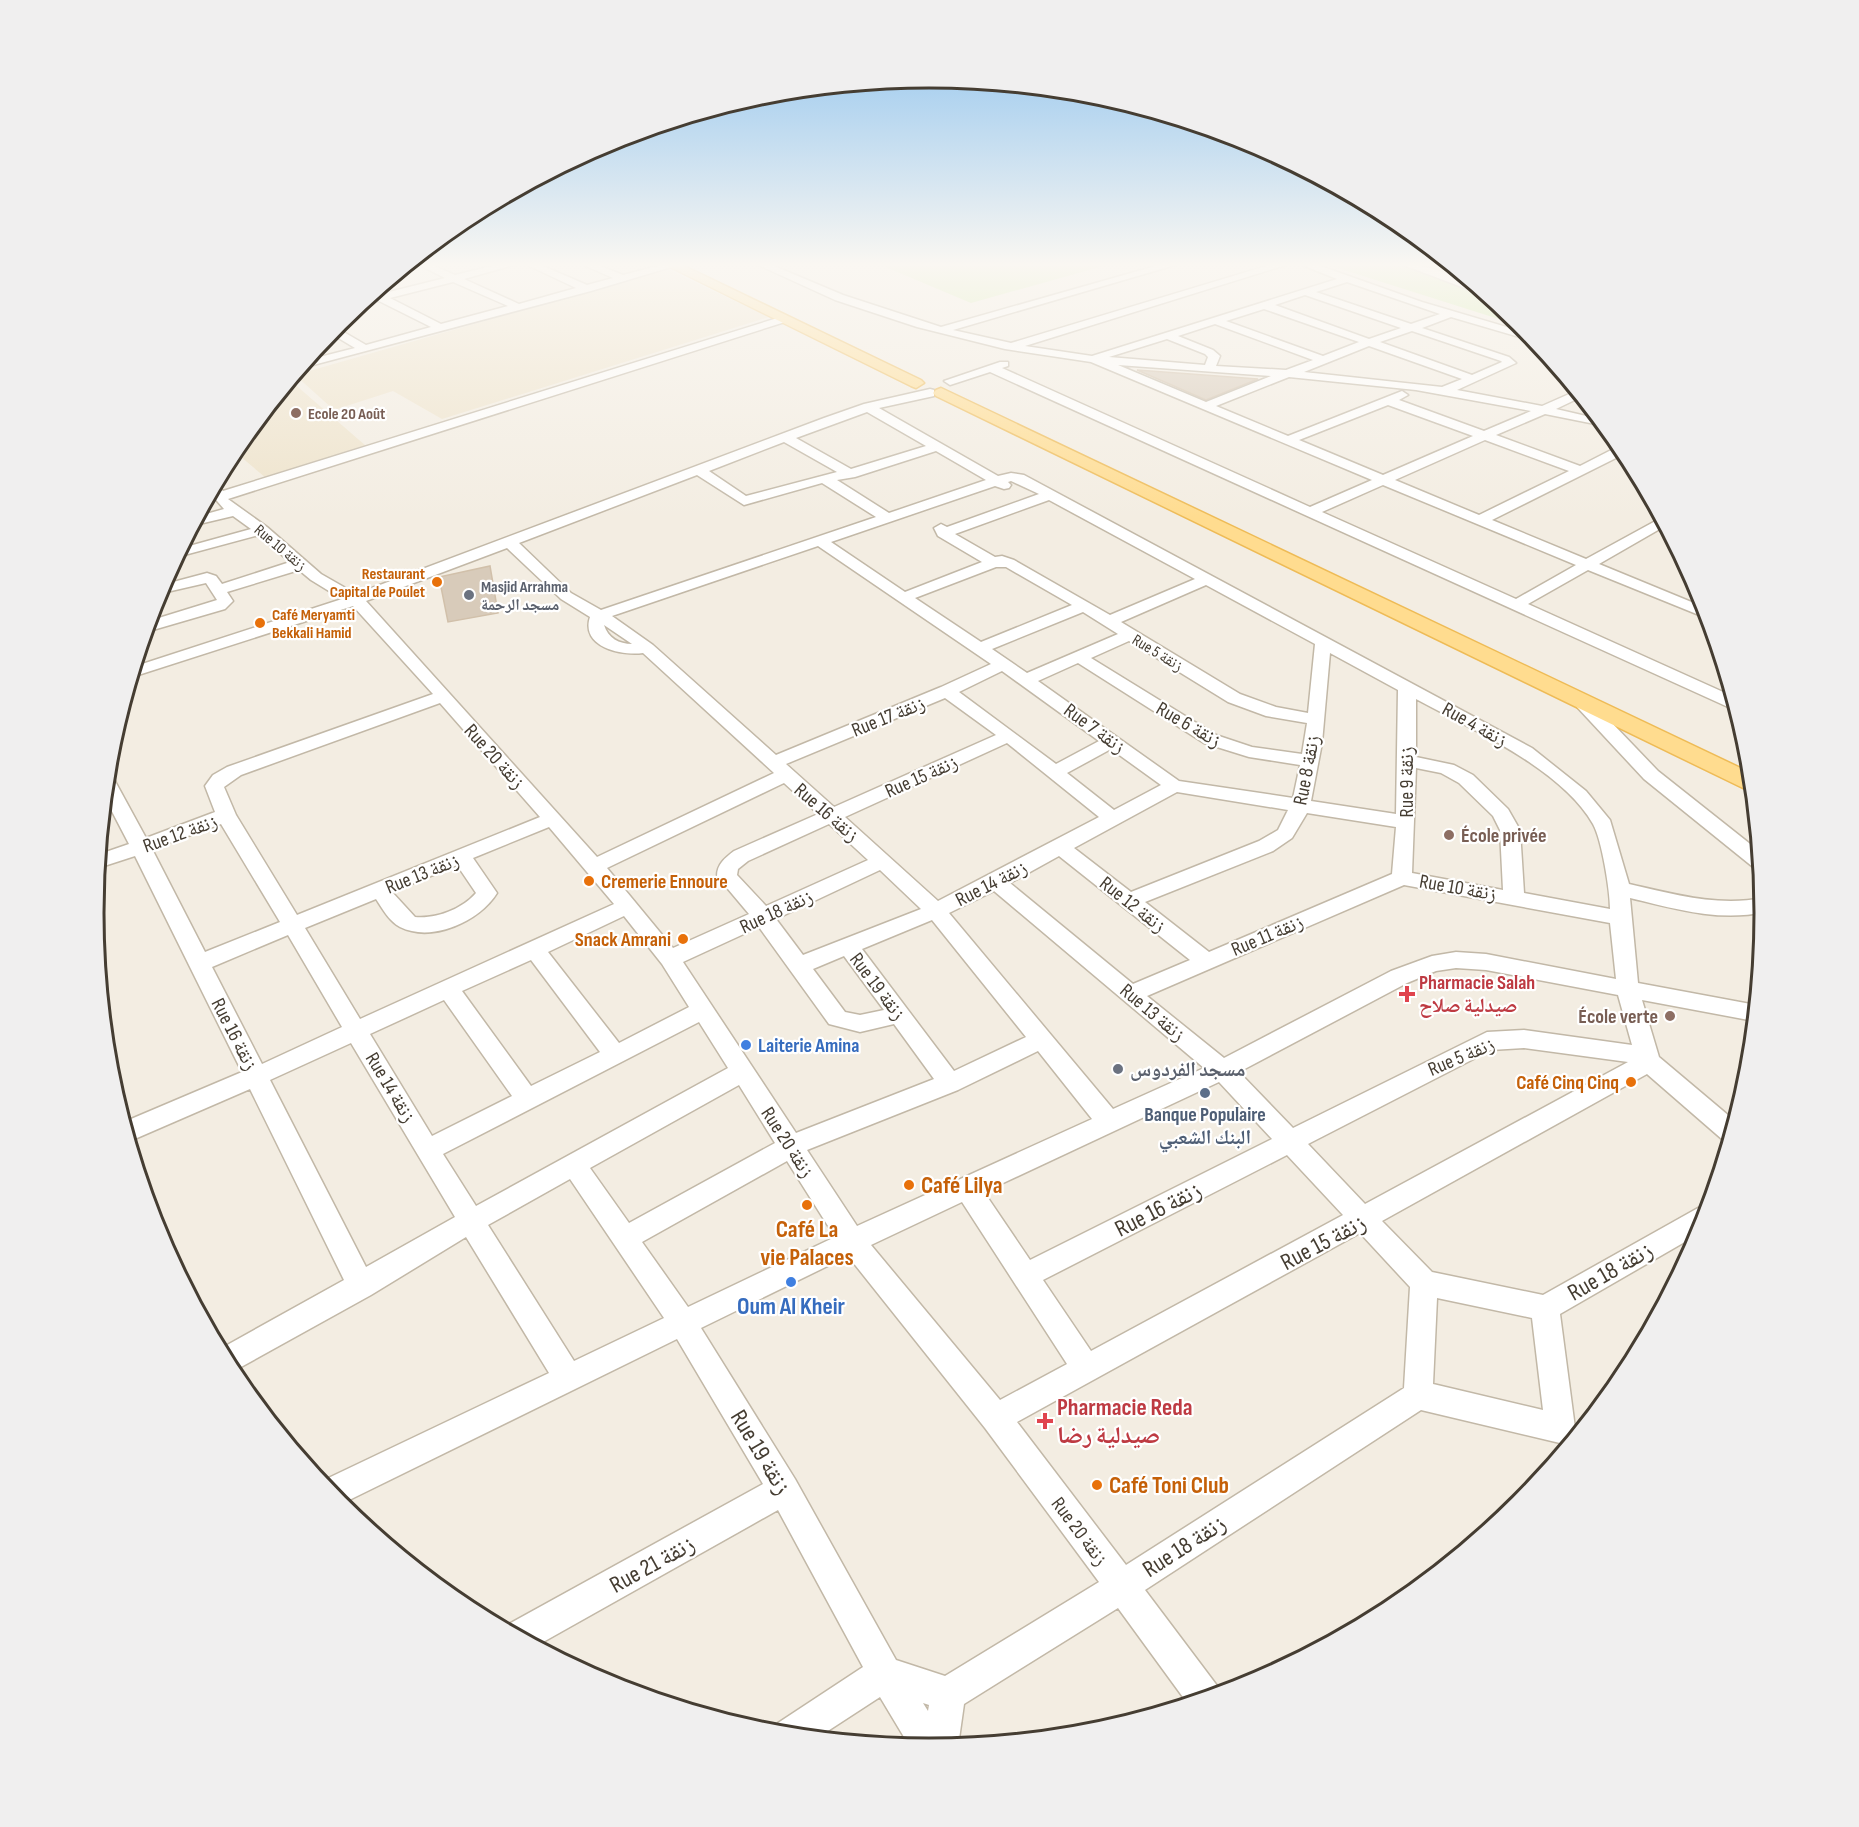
<svg xmlns="http://www.w3.org/2000/svg" width="1859" height="1827" viewBox="0 0 1859 1827" font-family="'Sofia Sans Condensed','Noto Naskh Arabic',sans-serif">
  <style>
    .education { fill: #eee3cb }
    .green { fill: #cfeba7 }
    .building { fill: #d8cbba; stroke: #d1c0aa; stroke-width: 1.5 }
    .lines { fill: none; stroke-linecap: round; stroke-linejoin: round }
    .minor-casing { stroke: #c2b8a7; stroke-width: 3 }
    .major-casing { stroke: #eebb56; stroke-width: 3 }
    .minor { fill: #fff; fill-rule: evenodd }
    .major { fill: #ffdc8f; fill-rule: evenodd }
    .education-dot { fill: #8d6e63; stroke: #fff; stroke-width: 2 }
    .food-dot { fill: #e8710a; stroke: #fff; stroke-width: 2 }
    .worship-dot { fill: #6b7280; stroke: #fff; stroke-width: 2 }
    .health-dot { fill: #e0444e; stroke: #fff; stroke-width: 2 }
    .shop-dot { fill: #3f7fe0; stroke: #fff; stroke-width: 2 }
    .service-dot { fill: #5c6f8a; stroke: #fff; stroke-width: 2 }
    .labels { text-anchor: middle; stroke-width: 4.5; stroke-linejoin: round; paint-order: stroke }
    .far-education-label { font-size: 16px; font-weight: bold; fill: #785e54; stroke: #fff; text-anchor: start }
    .far-street-label { font-size: 16px; fill: #453d32; stroke: #fff }
    .far-food-label { font-size: 16px; font-weight: bold; fill: #c56008; stroke: #fff; text-anchor: end }
    .far-worship-label { font-size: 16px; font-weight: bold; fill: #5b616d; stroke: #fff; text-anchor: start }
    .street-label { font-size: 20px; fill: #453d32; stroke: #fff }
    .education-label { font-size: 20px; font-weight: bold; fill: #785e54; stroke: #fff; text-anchor: start }
    .food-label { font-size: 20px; font-weight: bold; fill: #c56008; stroke: #fff; text-anchor: end }
    .health-label { font-size: 20px; font-weight: bold; fill: #be3a42; stroke: #fff; text-anchor: start }
    .shop-label { font-size: 20px; font-weight: bold; fill: #366cbe; stroke: #fff; text-anchor: start }
    .worship-label { font-size: 20px; font-weight: bold; fill: #5b616d; stroke: #fff; text-anchor: start }
    .service-label { font-size: 20px; font-weight: bold; fill: #4e5e75; stroke: #fff }
    .near-food-label { font-size: 24px; font-weight: bold; fill: #c56008; stroke: #fff; text-anchor: start }
    .near-street-label { font-size: 24px; fill: #453d32; stroke: #fff }
    .near-shop-label { font-size: 24px; font-weight: bold; fill: #366cbe; stroke: #fff }
    .near-health-label { font-size: 24px; font-weight: bold; fill: #be3a42; stroke: #fff; text-anchor: start }
    .rim { fill: none; stroke: #453d32; stroke-width: 3 }
  </style>
  <rect width="100%" height="100%" fill="#f3ede2"/>
  <g class="education">
    <polygon points="667,269 769,317 442,419 393,391 334,410 295,375"/>
    <polygon points="291,381 366,446 266,478 234,451"/>
  </g>
  <g class="green">
    <polygon points="876,263 1114,263 971,303"/>
    <polygon points="1322,263 1448,263 1524,327"/>
  </g>
  <g class="building">
    <polygon points="1137,370 1258,379 1206,400"/>
    <polygon points="490,566 498,613 448,622 439,577"/>
  </g>
  <g class="lines">
    <g class="minor-casing">
      <g id="minor">
        <path d="M415,263h13l27,12 49,-12h17l-57,16 55,25 57,-16 -53,-25h13l51,22 26,-7 -34,-15h14l30,12 46,-12 9,2 -87,26 -289,77 6,-8 47,-12 -25,-15 5,-6 31,18 65,-18 -52,-26 -17,2 15,-11 4,2 64,-16zM453,282l55,24 -67,18 -51,-26z"/>
        <path d="M754,263h13l76,32 98,32 225,-64h16l-229,67 58,13 265,-80h16l-267,83 67,10 245,-77 -40,-16h15l110,39 108,32 6,8 -85,-25 -29,11 87,29 7,6 -59,27 85,16 34,-15 5,6 -25,12 43,10 6,7 -60,-12 -49,21 84,31 39,-20 7,7 -134,67 94,39 75,-41 4,8 -66,38 107,44 3,11 -121,-49 -60,34 204,92 4,12 -8,-1 -738,-335 -40,13 -6,-4 56,-19h8v4l-6,2 308,139 62,-27 -281,-118 -86,-13 -88,-22 -82,-27zM1347,282l93,32 -29,10 -95,-32zM1305,295l96,33 -32,11 -94,-34zM1264,309l95,33 -36,14 -97,-35zM1215,324l98,36 -27,10 -70,-4 4,-10 -7,-6 -35,-14zM1412,331l89,30 1,1 -30,13 -92,-33zM1167,339l38,15 3,3 -3,8 -96,-8zM1369,346l93,33 -20,8 -138,-15zM1118,365l153,11 -65,26zM1289,377l127,13 115,21 -47,20 -85,-31 9,-5 -6,-4 -114,45 -72,-30zM1388,405l85,31 -90,39 -84,-35zM1485,440l84,31 -90,44 -84,-35zM1383,485l193,80 -60,34 -194,-87z"/>
        <path d="M1398,263c25,0 68,15 87,30h-7z"/>
        <path d="M784,316l5,3 -1,2 -560,178 39,28 54,47 35,20 468,-176 40,-14 66,-15 4,1v6l-55,12 119,68 13,-3 13,2 508,273 54,43 24,29 19,64c45,10 88,23 134,14l2,14c-46,10 -90,-3 -135,-14l8,85 118,22 -2,16 -112,-21 17,57 76,64 -6,21 -6,-2 -76,-66 -265,147 50,51 111,23 155,-87 12,-2 -8,26 -142,82 15,114 -4,10 -11,5 -139,-33 -276,180 73,97 3,7 -33,10 -70,-96 -154,96 -6,42 -28,3 -20,-2 -30,-50 -63,41 -44,-4 5,-11 85,-56 -85,-157 -242,136 -31,-16 2,-5 256,-141 -86,-145 -338,166 -19,-23 229,-109 -83,-136 -95,58 -139,77 -12,-23 124,-69 -94,-191 -120,52 -6,-19 118,-50 -107,-216 -37,12 2,-14 29,-10 -24,-46 2,-21 7,2 2,4 30,55 69,-26 -10,-26 8,-11 14,-8 206,-73 -80,-88 -221,71 4,-11 206,-67 -31,-19 -12,-10 -72,22 6,9 -8,8 -79,23 3,-11 68,-21 -11,-17 -48,11 4,-9 45,-12 9,3 6,8 68,-22 -31,-27 -82,22 5,-9 69,-19 -18,-13 -38,9 4,-9 25,-7 -13,-15 5,-10 7,7zM867,412l59,34 -75,23 -55,-31zM784,442l53,30 -91,24 -37,-25zM936,451l50,29 -97,33 -52,-33 18,-3zM697,475l47,30 78,-22 54,34 -275,93 -30,-17 -52,-50zM1011,481l28,13 -92,33 -6,-3 -7,4 4,8 44,26 -77,30 -74,-50 164,-56 9,3 5,-1 2,-3 -3,-3zM1049,500l146,79 -85,36 -96,-55 -12,-4 -7,1 -40,-23zM818,546l173,118 -50,23 -165,68 -123,-110 -41,-29zM507,548l54,51 29,18c-10,30 32,39 53,36l131,120 -177,84 -231,-256zM996,567h10l66,38 -91,37 -66,-44zM1206,585l109,59 -7,69 -32,-6 -36,-13 -119,-72zM1083,612l35,22 -91,39 -35,-24zM604,625l28,19c-13,0 -24,-6 -28,-19zM1129,641l99,61 38,14 41,7 -5,31 -50,-7 -36,-12 -125,-77zM1330,653l68,37 -2,124 -85,-13 11,-58zM1078,663l126,80 45,14 51,8 -7,33 -114,-17 -141,-100zM1002,671l97,70 -43,23 -97,-72zM945,698l51,37 -162,72 -48,-43zM1416,699c55,30 145,69 177,125 9,16 17,67 17,85l-86,-16 -4,-63 -12,-21 -35,-34 -19,-10 -38,-8zM440,703l100,114 -243,98 -61,-100 -12,-28 17,-12zM1007,743l92,74 -161,84 -93,-84zM1111,749l50,36 -47,25 -47,-37zM1416,768l25,5 18,10 34,33 7,14 3,60 -91,-17zM784,783l34,31 -84,37c-9,7 -17,13 -17,25l32,38 -76,34 -66,-80zM1177,792l111,18 -10,20 -19,11 -128,51 -57,-44zM1307,813l89,14 -4,47 -183,78 -64,-50 128,-51 19,-13zM221,824l59,98 -75,30 -53,-103zM829,824l39,36 -102,46 -29,-31 1,-6 10,-8zM549,827l65,77 -254,115 -55,-91 71,-29c6,9 13,22 24,28 32,16 80,-6 97,-34l-24,-35zM1059,856l131,104 -57,24 -123,-101zM457,865l19,28c-14,16 -39,26 -61,24l-23,-25zM880,870l41,39 -118,46 -27,-36zM1404,885l206,38 6,56 -130,-25 -30,-2 -24,4 -41,15 -167,87 -77,-62zM994,891l210,177 -91,41 -164,-196zM624,916l38,48 27,43 -70,36 -71,-91zM932,920l94,117 -72,34 -92,-122zM759,927l70,97 31,8 34,-8 40,55 -138,54 -113,-171zM288,935l54,92 -80,37 -50,-97zM844,956l40,54 -24,5 -15,-3 -32,-43zM531,960l69,92 -69,34 -69,-95zM1456,968l30,2 132,25 14,50 -108,-15 -37,2 -194,96 -54,-56 168,-89 29,-12zM444,1000l68,96 -80,40 -62,-102zM699,1022l29,46 -252,138 -33,-52zM351,1043l104,174 -89,50 -96,-187zM1524,1048l104,14 -263,142 -57,-60 183,-94zM1038,1051l54,68 -235,107 -50,-76 151,-60zM1219,1082l53,57 -242,121 -46,-68zM739,1085l36,58 -146,80 -39,-55zM1287,1155l56,60 -252,136 -48,-71zM787,1161l48,76 -147,70 -46,-65zM570,1179l94,139 -90,43 -86,-136zM962,1202l105,162 -67,36 -129,-155zM1360,1233l50,54 -6,101 -278,177 -109,-143zM848,1256l137,172 114,154 -154,94 -49,-16 -101,-181 -94,-151zM1437,1298l95,20 11,92 -110,-26zM923,1703l6,2 -1,6z"/>
        <polygon points="1583,698 1589,699 1658,771 1759,851 1761,868 1753,867 1644,779 1577,707 1574,703 1577,699"/>
      </g>
    </g>
    <g class="major-casing">
      <g id="major">
        <polygon points="662,263 678,263 921,380 924,383 916,388 911,386"/>
        <polygon points="941,388 1751,773 1753,790 1743,788 936,396 933,393 936,390"/>
      </g>
    </g>
    <use href="#minor" class="minor"/>
    <use href="#major" class="major"/>
  </g>
  <linearGradient id="sky" x2="0" y2="1"><stop stop-color="#88c0ee"/><stop offset="0.51" stop-color="#faf7f2"/><stop offset="1" stop-color="#faf7f2" stop-opacity="0"/></linearGradient>
  <rect width="1859" height="519" fill="url(#sky)"/>
  <g class="education-dot">
    <circle cx="296" cy="413" r="6"/>
    <circle cx="1449" cy="835" r="6"/>
    <circle cx="1670" cy="1016" r="6"/>
  </g>
  <g class="food-dot">
    <circle cx="437" cy="582" r="6"/>
    <circle cx="260" cy="623" r="6"/>
    <circle cx="589" cy="881" r="6"/>
    <circle cx="683" cy="939" r="6"/>
    <circle cx="1631" cy="1082" r="6"/>
    <circle cx="909" cy="1185" r="6"/>
    <circle cx="807" cy="1205" r="6"/>
    <circle cx="1097" cy="1485" r="6"/>
  </g>
  <g class="worship-dot">
    <circle cx="469" cy="595" r="6"/>
    <circle cx="1118" cy="1069" r="6"/>
  </g>
  <g class="health-dot">
    <path d="M1404 985h6v6h6v6h-6v6h-6v-6h-6v-6h6z"/>
    <path d="M1042 1412h6v6h6v6h-6v6h-6v-6h-6v-6h6z"/>
  </g>
  <g class="shop-dot">
    <circle cx="746" cy="1045" r="6"/>
    <circle cx="791" cy="1282" r="6"/>
  </g>
  <circle class="service-dot" cx="1205" cy="1093" r="6"/>
  <g class="labels">
    <g class="far-education-label">
      <text x="308" y="419">Ecole 20 Août</text>
    </g>
    <g class="far-street-label">
      <text transform="translate(281 547) rotate(40)" y="6">Rue 10 زنقة</text>
      <text transform="translate(1158 652) rotate(31)" y="6">Rue 5 زنقة</text>
    </g>
    <g class="far-food-label">
      <text x="425" y="579">Restaurant<tspan x="425" dy="18">Capital de Poulet</tspan></text>
      <text x="272" y="620" text-anchor="start">Café Meryamti<tspan x="272" dy="18">Bekkali Hamid</tspan></text>
    </g>
    <g class="far-worship-label">
      <text x="481" y="592">Masjid Arrahma<tspan x="481" dy="18">مسجد الرحمة</tspan></text>
    </g>
    <g class="street-label">
      <text transform="translate(888 716) rotate(-22)" y="7">Rue 17 زنقة</text>
      <text transform="translate(1189 724) rotate(30)" y="7">Rue 6 زنقة</text>
      <text transform="translate(1475 724) rotate(29)" y="7">Rue 4 زنقة</text>
      <text transform="translate(1095 728) rotate(36)" y="7">Rue 7 زنقة</text>
      <text transform="translate(495 756) rotate(48)" y="7">Rue 20 زنقة</text>
      <text transform="translate(1306 770) rotate(-79)" y="7">Rue 8 زنقة</text>
      <text transform="translate(921 776) rotate(-24)" y="7">Rue 15 زنقة</text>
      <text transform="translate(1406 782) rotate(-90)" y="7">Rue 9 زنقة</text>
      <text transform="translate(827 812) rotate(41)" y="7">Rue 16 زنقة</text>
      <text transform="translate(180 833) rotate(-20)" y="7">Rue 12 زنقة</text>
      <text transform="translate(422 873) rotate(-22)" y="7">Rue 13 زنقة</text>
      <text transform="translate(991 883) rotate(-27)" y="7">Rue 14 زنقة</text>
      <text transform="translate(1458 887) rotate(10)" y="7">Rue 10 زنقة</text>
      <text transform="translate(1133 904) rotate(38)" y="7">Rue 12 زنقة</text>
      <text transform="translate(776 911) rotate(-25)" y="7">Rue 18 زنقة</text>
      <text transform="translate(1267 935) rotate(-23)" y="7">Rue 11 زنقة</text>
      <text transform="translate(878 986) rotate(53)" y="7">Rue 19 زنقة</text>
      <text transform="translate(1153 1012) rotate(40)" y="7">Rue 13 زنقة</text>
      <text transform="translate(235 1034) rotate(63)" y="7">Rue 16 زنقة</text>
      <text transform="translate(1461 1056) rotate(-23)" y="7">Rue 5 زنقة</text>
      <text transform="translate(391 1087) rotate(59)" y="7">Rue 14 زنقة</text>
      <text transform="translate(788 1142) rotate(57)" y="7">Rue 20 زنقة</text>
      <text transform="translate(1080 1531) rotate(53)" y="7">Rue 20 زنقة</text>
    </g>
    <g class="education-label">
      <text x="1461" y="842">École privée</text>
      <text x="1658" y="1023" text-anchor="end">École verte</text>
    </g>
    <g class="food-label">
      <text x="601" y="888" text-anchor="start">Cremerie Ennoure</text>
      <text x="671" y="946">Snack Amrani</text>
      <text x="1619" y="1089">Café Cinq Cinq</text>
    </g>
    <g class="health-label">
      <text x="1419" y="989">Pharmacie Salah<tspan x="1419" dy="23">صيدلية صلاح</tspan></text>
    </g>
    <g class="shop-label">
      <text x="758" y="1052">Laiterie Amina</text>
    </g>
    <g class="worship-label">
      <text x="1130" y="1076">مسجد الفردوس</text>
    </g>
    <g class="service-label">
      <text x="1205" y="1121">Banque Populaire<tspan x="1205" dy="23">البنك الشعبي</tspan></text>
    </g>
    <g class="near-food-label">
      <text x="921" y="1193">Café Lilya</text>
      <text x="807" y="1237" text-anchor="middle">Café La<tspan x="807" dy="28">vie Palaces</tspan></text>
      <text x="1109" y="1493">Café Toni Club</text>
    </g>
    <g class="near-street-label">
      <text transform="translate(1158 1209) rotate(-27)" y="8">Rue 16 زنقة</text>
      <text transform="translate(1323 1242) rotate(-28)" y="8">Rue 15 زنقة</text>
      <text transform="translate(1610 1271) rotate(-30)" y="8">Rue 18 زنقة</text>
      <text transform="translate(761 1452) rotate(59)" y="8">Rue 19 زنقة</text>
      <text transform="translate(1184 1546) rotate(-33)" y="8">Rue 18 زنقة</text>
      <text transform="translate(652 1564) rotate(-29)" y="8">Rue 21 زنقة</text>
    </g>
    <g class="near-shop-label">
      <text x="791" y="1314">Oum Al Kheir</text>
    </g>
    <g class="near-health-label">
      <text x="1057" y="1415">Pharmacie Reda<tspan x="1057" dy="28">صيدلية رضا</tspan></text>
    </g>
  </g>
  <path d="M0 0H1859V1827H0ZM104 913a825 825 0 1 1 1650 0a825 825 0 1 1-1650 0Z" fill="#f0efef" fill-rule="evenodd"/>
  <path class="rim" d="M104 913a825 825 0 1 1 1650 0a825 825 0 1 1-1650 0Z"/>
</svg>
